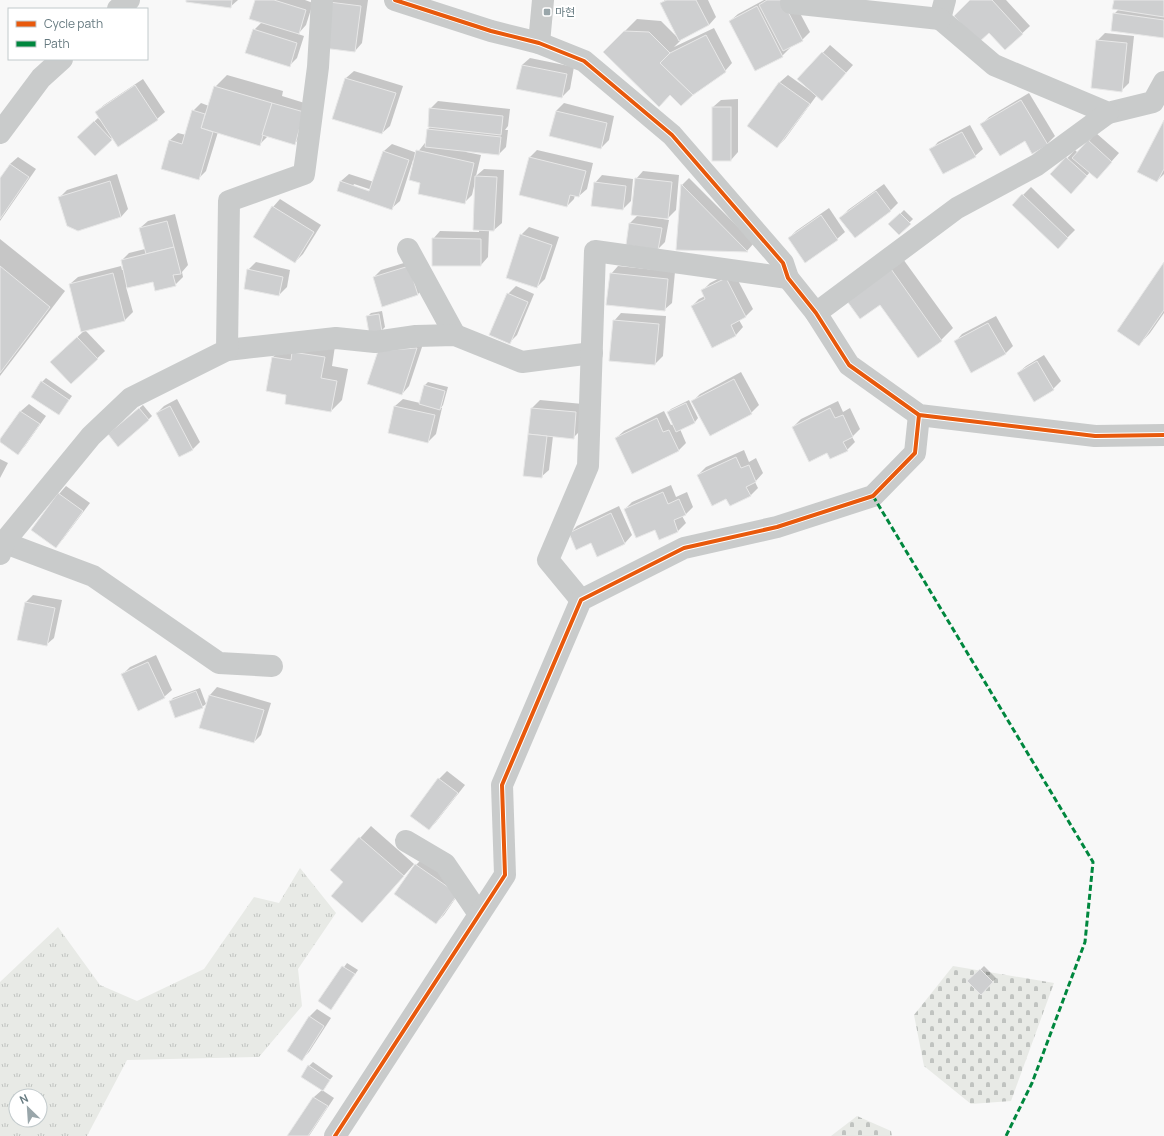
<svg xmlns="http://www.w3.org/2000/svg" width="1164" height="1136" viewBox="0 0 1164 1136" font-family="Manrope,'Noto Sans KR',sans-serif">
  <style>
    .grass { fill: url(#grass-tufts); fill-rule: evenodd }
    .cemetery { fill: url(#cemetery-stones) }
    .shadow { fill: #0003; fill-rule: evenodd }
    .building { fill: #cecfd0; stroke: #e8e8e8 }
    .lines { fill: none; stroke-linecap: round; stroke-linejoin: round }
    .minor { stroke: #c9cbcb; stroke-width: 22 }
    .quiet { stroke: #00873e; stroke-width: 3; stroke-dasharray: 6 3; stroke-linecap: butt }
    .cycleway-casing { stroke: #fff; stroke-width: 6 }
    .cycleway { stroke: #e8590c; stroke-width: 4 }
    .poi-dot { fill: #99a6aa; stroke: #fff; stroke-width: 1.5 }
    .labels { text-anchor: middle; stroke-width: 4; stroke-linejoin: round; paint-order: stroke }
    .poi-label { font-size: 11px; fill: #667a80; stroke: #fff; text-anchor: start }
  </style>
  <defs>
    <pattern id="grass-tufts" width="24" height="20" patternUnits="userSpaceOnUse"><rect width="24" height="20" fill="#e8eae6"/><path d="M3 7l-1-3M5 7V3M7 7l1-3M15 17l-1-3M17 17v-4M19 17l1-3" fill="none" stroke="#c0c3c0"/></pattern>
    <pattern id="cemetery-stones" width="16" height="16" patternUnits="userSpaceOnUse"><rect width="16" height="16" fill="#e8eae6"/><path d="M2 7V4a2 2 0 0 1 4 0v3zM10 15v-3a2 2 0 0 1 4 0v3z" fill="#c0c3c0"/></pattern>
  </defs>
  <rect width="100%" height="100%" fill="#f8f8f8"/>
  <path class="grass" d="M300,868l36,45 -38,56 4,37 -43,51 -132,3 -40,76h-87v-154l58,-55 42,58 37,16 67,-32 50,-72 25,6zM16,1096h24v24h-24z"/>
  <g class="cemetery">
    <polygon points="953,966 1054,983 1011,1101 971,1104 924,1066 914,1015"/>
    <polygon points="857,1116 891,1131 892,1136 831,1136"/>
  </g>
  <g class="shadow">
    <polygon points="187,0 238,0 230,7"/>
    <polygon points="256,0 305,0 313,3 306,25 298,34 304,36 297,58 289,66 254,30 262,22"/>
    <polygon points="332,0 368,0 362,43 355,51 324,47"/>
    <polygon points="665,0 708,0 716,17 709,25 680,39 681,40 674,47 714,28 732,63 725,71 670,94 604,52 637,19 661,21 679,39 661,4"/>
    <polygon points="764,0 793,0 810,32 802,40 789,46 790,48 782,56 755,70 730,21 738,14"/>
    <polygon points="971,0 1006,0 1030,26 1005,49 989,31"/>
    <polygon points="1115,0 1164,0 1164,37 1114,14 1119,9"/>
    <polygon points="1105,33 1134,36 1129,83 1121,91 1097,41"/>
    <polygon points="830,45 853,65 829,92 817,95 785,139 777,147 748,125 780,82 788,75 809,90 810,89 799,79"/>
    <polygon points="530,58 574,67 570,89 562,97 522,65"/>
    <polygon points="354,71 403,86 390,126 382,133 334,118 346,78"/>
    <polygon points="227,75 283,91 282,96 311,105 302,136 295,143 268,136 260,144 218,132 206,171 199,178 162,168 170,140 178,133 186,135 193,111 201,103 209,106 215,87"/>
    <polygon points="143,79 165,112 157,119 113,137 95,154 78,137 98,118 102,122 102,121 96,112 104,105"/>
    <polygon points="1029,93 1055,136 1047,144 1025,140 982,124 989,117"/>
    <polygon points="738,99 738,152 731,160 713,107 721,100"/>
    <path d="M438,101l72,8 -2,17 -3,4h3l-2,17 -7,7 -33,-3v1l15,3 -5,21 8,-7 20,1 -2,53 -8,7h-5l-1,27 -7,8 -48,-26 7,-8 39,1 -4,-50 -3,13 -8,8 -42,-21 -7,-21 -2,-1 -13,41 -8,7 -54,-18 3,-9 8,-7 25,8 10,-31 8,-7 25,9 8,-10 1,1 2,-15 3,-3 -1,-17zM354,184l21,7 -1,2 -21,-7z"/>
    <polygon points="564,103 614,116 609,140 601,148 551,136 556,111"/>
    <polygon points="1164,122 1164,174 1157,181"/>
    <polygon points="970,125 983,149 975,156 931,150 938,142"/>
    <polygon points="1096,133 1119,153 1104,170 1090,172 1079,185 1052,174 1075,150 1078,153"/>
    <polygon points="537,150 593,163 587,189 579,196 575,195 574,199 567,206 520,195 530,157"/>
    <polygon points="18,157 36,169 0,221 0,179 10,164"/>
    <polygon points="643,171 679,175 676,210 668,218 650,216 650,217 669,220 665,242 658,249 630,223 639,214 636,179"/>
    <polygon points="117,174 128,209 121,217 60,197 67,190"/>
    <polygon points="602,175 633,179 631,201 623,209 595,183"/>
    <polygon points="689,178 754,243 747,251 677,249 682,185"/>
    <polygon points="884,184 898,203 890,211 841,218 848,210"/>
    <polygon points="1031,187 1075,230 1058,247 1013,205"/>
    <polygon points="280,199 321,225 303,254 295,262 273,207"/>
    <polygon points="829,208 845,232 837,239 789,238 796,231"/>
    <polygon points="904,210 913,219 899,233 890,224"/>
    <polygon points="175,214 188,265 182,272 183,277 175,285 154,280 126,287 133,312 125,320 82,331 70,284 78,277 121,266 122,270 124,270 122,260 129,253 145,249 140,228 148,221"/>
    <polygon points="529,227 559,237 545,279 537,287 521,235"/>
    <polygon points="0,239 65,291 0,376"/>
    <polygon points="417,259 425,287 418,294 374,277 381,270"/>
    <polygon points="903,259 953,328 941,340 918,357 880,304 849,301"/>
    <polygon points="256,262 290,270 287,287 279,295 248,270"/>
    <polygon points="1164,264 1164,313 1150,333 1139,345"/>
    <polygon points="618,266 675,272 672,303 664,310 611,274"/>
    <polygon points="733,271 753,309 745,317 739,320 743,327 736,335 713,347 692,306 699,299 705,296 702,291 710,283"/>
    <polygon points="516,286 534,294 517,335 509,343 508,294"/>
    <polygon points="382,311 385,327 381,331 368,316 371,313"/>
    <polygon points="621,313 666,316 663,356 655,364 614,321"/>
    <polygon points="996,316 1013,346 1005,354 955,342 962,334"/>
    <polygon points="85,330 105,351 71,383 59,354"/>
    <polygon points="424,341 409,386 402,394 386,344"/>
    <polygon points="285,346 335,346 332,366 348,369 342,400 331,411 288,394 273,357"/>
    <polygon points="1044,355 1061,381 1053,389 1018,373 1026,366"/>
    <polygon points="741,372 759,405 751,413 693,401 700,394"/>
    <polygon points="46,378 72,396 59,414 42,382"/>
    <polygon points="428,382 448,387 443,405 441,408 442,408 436,434 428,442 389,433 395,406 403,399 420,403 425,385"/>
    <polygon points="177,399 200,442 193,449 180,456 157,413 164,406"/>
    <polygon points="540,400 583,404 581,430 573,438 553,436 549,470 541,477 532,408"/>
    <polygon points="689,400 698,418 695,422 680,429 686,443 679,450 633,472 616,438 624,431 664,411 671,425 674,424 668,412 671,409"/>
    <polygon points="838,401 843,412 850,408 860,429 852,437 855,442 847,450 793,427 801,419"/>
    <polygon points="29,404 46,416 25,446 17,453 0,441 21,411"/>
    <polygon points="143,405 152,416 148,420 113,431"/>
    <polygon points="744,450 749,462 756,458 763,473 755,482 758,488 750,496 727,498 698,475 706,467"/>
    <polygon points="0,459 8,463 0,478"/>
    <polygon points="671,485 676,497 687,492 693,507 686,514 682,516 686,523 678,531 660,539 655,529 625,509 632,502"/>
    <polygon points="66,486 90,503 63,539 56,546 32,529 59,494"/>
    <polygon points="619,506 632,535 625,543 598,556 591,542 570,533 577,526"/>
    <polygon points="33,595 62,600 54,638 46,645 26,602"/>
    <polygon points="156,655 172,690 164,697 122,675 130,667"/>
    <polygon points="217,687 271,703 261,735 254,742 200,727 210,695"/>
    <polygon points="200,688 206,704 202,707 170,702 173,698"/>
    <polygon points="447,771 465,785 436,822 429,829 439,779"/>
    <polygon points="371,826 414,864 373,911 331,870"/>
    <polygon points="424,857 464,886 444,915 436,923 416,865"/>
    <polygon points="347,963 358,970 331,1008 320,1001"/>
    <polygon points="984,966 996,978 981,994 969,981"/>
    <polygon points="317,1009 331,1018 309,1052 302,1059 310,1016"/>
    <polygon points="313,1062 333,1076 322,1090 334,1098 309,1136 288,1136 314,1097 322,1090 309,1066"/>
  </g>
  <g class="building">
    <polygon points="186,0 232,0 231,8 186,2"/>
    <polygon points="255,0 274,0 306,10 299,34 249,19"/>
    <polygon points="667,0 696,0 709,25 679,41 660,3"/>
    <polygon points="767,0 782,0 803,41 783,51 759,5"/>
    <polygon points="970,0 992,0 1023,34 1005,50 989,33 978,43 954,16"/>
    <polygon points="1114,0 1164,0 1164,17 1112,9"/>
    <polygon points="329,2 361,6 355,52 323,48"/>
    <polygon points="757,6 783,57 755,71 729,21"/>
    <polygon points="1113,13 1164,20 1164,38 1111,31"/>
    <polygon points="253,29 297,43 290,67 245,53"/>
    <polygon points="624,31 649,32 670,53 660,63 693,95 681,106 670,95 659,107 603,52"/>
    <polygon points="706,35 726,72 693,95 660,63 670,53"/>
    <polygon points="1096,40 1127,43 1122,92 1091,88"/>
    <polygon points="822,52 846,73 822,101 797,79"/>
    <polygon points="522,65 567,74 562,98 516,89"/>
    <polygon points="345,78 396,93 382,134 332,119"/>
    <polygon points="779,82 810,104 777,148 747,126"/>
    <polygon points="135,85 158,120 118,147 95,112"/>
    <polygon points="214,86 272,103 260,146 201,128"/>
    <polygon points="1021,100 1048,145 1032,154 1025,141 1000,156 980,124"/>
    <polygon points="272,103 304,112 295,145 262,135"/>
    <rect x="712" y="107" width="19" height="54"/>
    <polygon points="429,108 503,116 501,135 428,127"/>
    <polygon points="192,110 205,114 201,128 213,132 199,180 161,169 169,140 182,144"/>
    <polygon points="556,111 607,123 601,149 549,136"/>
    <polygon points="1164,120 1164,169 1157,182 1137,172"/>
    <polygon points="94,121 112,140 95,156 77,137"/>
    <polygon points="427,129 501,137 499,155 425,147"/>
    <polygon points="962,132 976,157 943,174 929,149"/>
    <polygon points="1088,140 1112,162 1097,179 1072,158"/>
    <polygon points="416,150 474,163 465,204 418,194 420,183 409,180"/>
    <polygon points="383,151 409,160 392,210 337,191 340,181 369,191"/>
    <polygon points="529,157 586,171 579,197 570,195 567,207 519,195"/>
    <polygon points="1066,157 1087,176 1071,194 1050,174"/>
    <polygon points="10,164 29,177 0,219 0,178"/>
    <polygon points="475,176 497,177 494,231 473,230"/>
    <polygon points="635,178 672,182 668,219 631,215"/>
    <polygon points="110,181 121,217 78,231 67,226 58,197"/>
    <polygon points="594,182 626,186 623,210 591,206"/>
    <polygon points="681,184 748,252 676,250"/>
    <polygon points="876,191 891,211 855,238 839,218"/>
    <polygon points="1022,194 1068,238 1058,249 1012,205"/>
    <polygon points="272,206 314,232 295,263 253,237"/>
    <polygon points="900,213 911,224 899,235 888,224"/>
    <polygon points="821,215 838,240 805,263 788,238"/>
    <polygon points="167,221 174,247 146,254 139,228"/>
    <polygon points="629,223 662,228 658,250 626,245"/>
    <polygon points="520,234 552,245 537,288 506,278"/>
    <polygon points="432,238 481,239 481,266 432,266"/>
    <polygon points="174,247 181,274 173,275 176,286 155,291 153,282 127,288 121,260"/>
    <polygon points="1164,262 1164,310 1139,346 1117,331"/>
    <polygon points="0,266 50,307 0,373"/>
    <polygon points="409,266 418,295 382,307 373,277"/>
    <polygon points="247,269 283,277 279,296 244,289"/>
    <polygon points="891,269 942,341 918,358 880,305 860,319 847,301"/>
    <polygon points="113,273 125,321 81,332 69,284"/>
    <polygon points="610,273 668,279 665,311 606,305"/>
    <polygon points="726,278 746,317 731,325 736,336 712,348 691,306 705,299 701,290"/>
    <polygon points="507,293 528,302 510,344 489,335"/>
    <polygon points="379,314 382,332 369,333 366,316"/>
    <polygon points="613,320 659,324 655,365 609,361"/>
    <polygon points="988,323 1006,354 971,373 954,341"/>
    <polygon points="77,337 98,359 71,384 50,362"/>
    <polygon points="417,348 402,395 367,384 378,351"/>
    <polygon points="292,352 325,357 321,378 337,381 331,412 285,404 286,395 266,391 272,357 291,360"/>
    <polygon points="1037,361 1054,390 1034,402 1017,373"/>
    <polygon points="734,379 752,414 710,436 691,401"/>
    <polygon points="41,381 69,400 59,415 31,397"/>
    <polygon points="424,385 445,391 440,410 419,404"/>
    <polygon points="686,403 695,423 676,432 667,412"/>
    <polygon points="170,406 193,450 179,457 156,413"/>
    <polygon points="394,406 435,415 428,443 388,433"/>
    <polygon points="139,408 149,420 118,447 108,434"/>
    <polygon points="531,408 576,412 574,439 528,434"/>
    <polygon points="830,408 835,418 843,415 853,437 843,442 848,451 830,459 827,453 809,462 792,427"/>
    <polygon points="20,411 40,424 18,455 0,442 0,439"/>
    <polygon points="657,418 663,432 669,430 679,451 632,474 615,438"/>
    <polygon points="528,434 547,436 542,478 523,476"/>
    <polygon points="736,457 741,468 749,465 756,482 746,487 751,496 730,506 726,499 712,506 697,475"/>
    <polygon points="663,492 668,504 679,499 686,515 674,520 678,532 659,540 655,530 636,538 624,509"/>
    <polygon points="58,493 83,511 56,548 31,530"/>
    <polygon points="611,513 625,544 597,557 591,543 576,550 569,533"/>
    <polygon points="25,602 55,608 47,646 17,640"/>
    <polygon points="148,662 165,698 138,711 121,674"/>
    <polygon points="196,691 203,708 175,718 169,701"/>
    <polygon points="209,695 264,710 254,743 199,728"/>
    <polygon points="438,778 458,793 429,830 410,816"/>
    <polygon points="359,837 404,876 362,923 331,896 343,882 330,870"/>
    <polygon points="415,864 458,894 436,924 394,894"/>
    <polygon points="342,966 355,974 331,1010 318,1001"/>
    <polygon points="980,969 993,982 981,995 967,981"/>
    <polygon points="309,1016 324,1026 302,1061 287,1051"/>
    <polygon points="308,1065 330,1080 323,1091 301,1077"/>
    <polygon points="313,1097 328,1106 308,1136 287,1136"/>
  </g>
  <g class="lines">
    <g class="minor">
      <polyline points="395,0 491,31 539,43 584,61 672,135 783,263 788,278 816,313 849,365 919,415 1095,436 1164,435"/>
      <polyline points="945,0 940,19 994,65 1108,113 1153,102 1164,82"/>
      <polyline points="791,3 940,19"/>
      <polyline points="118,9 129,0"/>
      <polyline points="539,43 543,0"/>
      <polyline points="0,133 41,78 62,59"/>
      <polyline points="408,249 455,335"/>
      <polyline points="816,313 957,208 1037,165 1108,113"/>
      <polyline points="227,350 336,338 375,342 416,336 455,335 522,362 592,353"/>
      <polyline points="0,541 93,576 219,663 272,666"/>
      <polyline points="0,554 4,542 91,436 131,398 227,350 229,201 304,174 318,67 322,0"/>
      <polyline points="581,600 548,560 588,466 595,251 788,278"/>
      <polyline points="406,841 445,864 479,914"/>
      <polyline points="335,1136 505,875 502,785 581,600 684,548 777,527 873,496 915,453 919,415"/>
    </g>
    <polyline class="quiet" points="873,496 1093,862 1085,942 1032,1083 1006,1136"/>
    <g class="cycleway-casing">
      <g id="cycleway">
        <polyline points="395,0 491,31 539,43 584,61 672,135 783,263 788,278 816,313 849,365 919,415 1095,436 1164,435"/>
        <polyline points="335,1136 505,875 502,785 581,600 684,548 777,527 873,496 915,453 919,415"/>
      </g>
    </g>
    <use href="#cycleway" class="cycleway"/>
  </g>
  <rect class="poi-dot" x="543" y="8" width="8" height="8" rx="2"/>
  <g class="labels">
    <g class="poi-label">
      <text x="555" y="16">마현</text>
    </g>
  </g>
  <rect x="8" y="8" width="140" height="52" fill="#ffffff" stroke="#c2cacc"/>
  <rect x="16" y="21" width="20" height="6" fill="#e8590c" stroke="#c2cacc"/>
  <text x="44" y="28" font-size="12" fill="#667a80">Cycle path</text>
  <rect x="16" y="41" width="20" height="6" fill="#00873e" stroke="#c2cacc"/>
  <text x="44" y="48" font-size="12" fill="#667a80">Path</text>
  <g transform="translate(28 1108) rotate(335)"><circle r="19" fill="#ffffff" stroke="#c2cacc"/>
  <path d="M0-3L7 15L0 10L-7 15Z" fill="#99a6aa"/>
  <text y="-6" font-size="11" font-weight="bold" text-anchor="middle" fill="#667a80">N</text>
  </g>
</svg>
